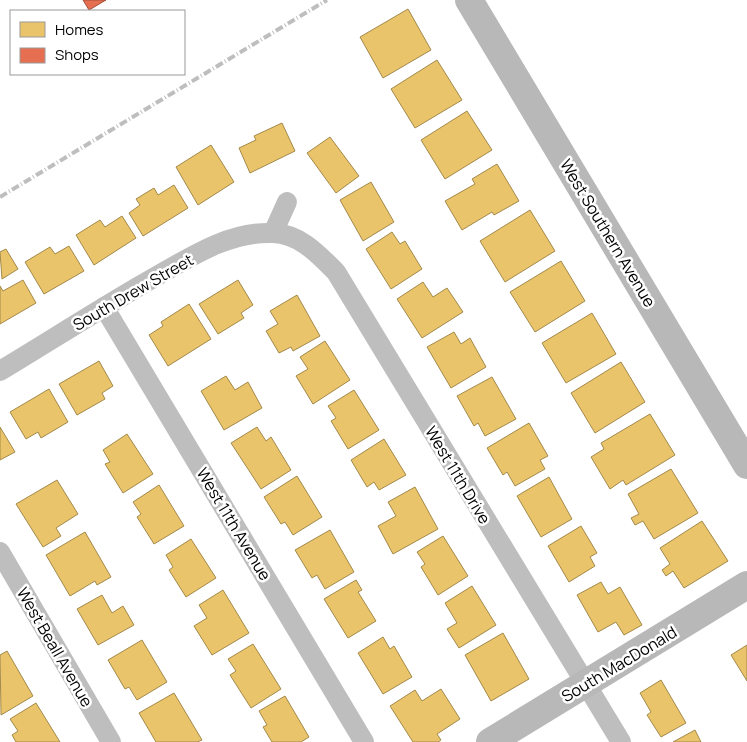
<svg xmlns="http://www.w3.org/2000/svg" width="747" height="742" viewBox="0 0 747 742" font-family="Manrope,sans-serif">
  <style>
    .homes { fill: #e9c46a; stroke: #a3894a }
    .shops { fill: #e76f51; stroke: #a24e39 }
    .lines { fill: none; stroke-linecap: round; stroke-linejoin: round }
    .street { stroke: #bebebe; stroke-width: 20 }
    .secondary { stroke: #b8b8b8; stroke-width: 28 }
    .rail { stroke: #bebebe; stroke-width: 4; stroke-dasharray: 8 2.5 1 2.5; stroke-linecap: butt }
    .labels { text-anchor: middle; stroke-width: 5; stroke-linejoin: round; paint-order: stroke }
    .street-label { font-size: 16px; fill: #000; stroke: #fff }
  </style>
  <rect width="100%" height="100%" fill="#fff"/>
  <g class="homes">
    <polygon points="408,9 431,50 383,78 360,37"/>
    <polygon points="437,60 462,100 415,128 391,89"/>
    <polygon points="467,111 492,150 445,179 421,140"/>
    <polygon points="282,123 295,151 250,173 239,148 256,140 254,136"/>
    <polygon points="330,137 359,176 336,193 307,153"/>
    <polygon points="211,145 234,182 198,205 176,167"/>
    <polygon points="497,164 519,201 494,215 492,212 462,230 445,201 475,184 472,179"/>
    <polygon points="371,182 394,222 363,241 340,200"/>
    <polygon points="174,185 188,208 143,236 129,213 140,205 136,199 154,188 158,195"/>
    <polygon points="530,210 555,251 505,282 480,241"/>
    <polygon points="122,216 136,238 94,265 76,235 100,220 105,227"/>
    <polygon points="392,232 400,244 405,241 422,269 391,289 366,249"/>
    <polygon points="69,246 84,271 44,294 25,262 50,247 55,254"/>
    <polygon points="6,249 18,269 2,279 0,252"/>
    <polygon points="561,261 585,301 535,332 510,292"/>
    <polygon points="23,280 36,303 0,324 0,286 3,291"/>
    <polygon points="238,280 253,305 241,313 244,318 218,334 199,304"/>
    <polygon points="423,282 433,297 447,288 463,312 422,338 397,299"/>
    <polygon points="297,295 320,336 293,351 291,347 279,353 266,331 278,324 270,311"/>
    <polygon points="189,304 211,339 168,366 149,335 163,326 161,322"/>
    <polygon points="592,313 616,354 566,383 542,343"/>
    <polygon points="454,332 461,344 470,338 486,367 451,388 427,347"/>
    <polygon points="325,341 350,380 313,404 296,376 308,369 300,357"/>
    <polygon points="99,361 113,386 102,393 105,399 77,415 59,384"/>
    <polygon points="621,362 645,402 595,433 571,393"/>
    <polygon points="226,376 235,390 248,382 262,408 224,430 201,391"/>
    <polygon points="492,377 516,419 485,436 478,423 474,426 457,396"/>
    <polygon points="49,389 68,422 41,438 38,432 26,439 10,412"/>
    <polygon points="354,390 379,430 348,449 331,421 336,418 328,406"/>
    <polygon points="650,414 675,455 626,485 623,480 610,489 591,457 604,449 601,443"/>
    <polygon points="529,423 548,456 540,460 545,469 515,486 507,472 503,475 487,448"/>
    <polygon points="0,427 15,452 0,460"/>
    <polygon points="257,427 266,441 271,437 291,470 261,489 231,443"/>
    <polygon points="127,434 153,474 123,493 105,464 110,462 103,450"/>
    <polygon points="384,439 406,475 379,490 374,482 367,487 351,460"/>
    <polygon points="671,469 698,513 654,539 643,521 635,525 631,518 639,514 628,494"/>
    <polygon points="297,476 322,517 293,535 285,522 281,524 264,497"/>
    <polygon points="549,477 572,519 541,537 517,496"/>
    <polygon points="57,480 78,514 56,528 61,536 43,547 16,504"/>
    <polygon points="159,485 184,526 154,544 137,517 141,514 133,502"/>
    <polygon points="415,487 438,529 393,554 378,526 396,516 388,502"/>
    <polygon points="702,521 728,561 684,588 673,571 666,576 662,570 670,564 660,548"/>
    <polygon points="581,526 597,553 590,557 595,566 569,582 548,546"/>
    <polygon points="330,530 354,572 325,589 317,575 312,578 295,550"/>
    <polygon points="85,532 111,577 97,585 95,581 70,596 46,555"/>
    <polygon points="443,536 468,576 438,595 421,567 425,564 417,552"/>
    <polygon points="191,539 216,578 186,597 169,570 173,567 166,555"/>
    <polygon points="356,580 362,590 358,592 376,621 348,638 324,599"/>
    <polygon points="601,582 608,594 620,587 642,625 624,635 616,622 598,632 577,595"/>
    <polygon points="472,586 496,625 459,648 447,629 457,623 445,603"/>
    <polygon points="223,590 249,633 212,655 194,626 207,618 199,605"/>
    <polygon points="102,595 112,613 123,606 134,625 98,645 77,609"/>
    <polygon points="503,633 529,679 491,701 465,655"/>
    <polygon points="383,637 390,649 394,646 412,677 383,694 358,653"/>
    <polygon points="142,640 167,682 137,700 129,687 125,689 108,660"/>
    <polygon points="253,644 281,689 251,708 230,675 236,671 228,659"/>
    <polygon points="747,645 747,681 731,655"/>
    <polygon points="7,651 33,696 1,715 0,655"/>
    <polygon points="661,680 686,723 661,737 647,715 651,712 640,693"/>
    <polygon points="441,689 460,719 437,734 441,740 438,742 413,742 390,706 415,690 422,701"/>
    <polygon points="174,693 202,740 197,742 156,742 139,713"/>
    <polygon points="285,696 309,737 301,742 272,742 263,727 267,725 259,711"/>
    <polygon points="36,703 60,742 16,742 12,735 18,731 10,719"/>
    <polygon points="695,730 701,742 673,742"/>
  </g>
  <polygon class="shops" points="83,0 106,0 89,10"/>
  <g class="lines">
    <g class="street">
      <polyline points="273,233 287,202"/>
      <polyline points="104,307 364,742"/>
      <path d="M0,371c48,-29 95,-59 143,-87 40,-22 82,-53 130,-51 27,1 45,21 63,39l285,470"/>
      <polyline points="0,552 111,742"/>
    </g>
    <g class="secondary">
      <polyline points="469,0 747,465"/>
      <polyline points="490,742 747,585"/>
    </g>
    <polyline class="rail" points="0,197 327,0"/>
  </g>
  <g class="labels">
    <g class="street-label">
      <text transform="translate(608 233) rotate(59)" y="6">West Southern Avenue</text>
      <text transform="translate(133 292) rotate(-30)" y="6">South Drew Street</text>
      <text transform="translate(458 475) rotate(59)" y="6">West 11th Drive</text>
      <text transform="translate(234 524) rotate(59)" y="6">West 11th Avenue</text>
      <text transform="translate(55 647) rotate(60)" y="6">West Beall Avenue</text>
      <text transform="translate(619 664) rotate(-31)" y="6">South MacDonald</text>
    </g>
  </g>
  <rect x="10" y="10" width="175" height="65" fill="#ffffff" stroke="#999999"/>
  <rect x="20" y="22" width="25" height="15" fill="#e9c46a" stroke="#999999"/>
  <text x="55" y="35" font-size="15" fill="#000000">Homes</text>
  <rect x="20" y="48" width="25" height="15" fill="#e76f51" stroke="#999999"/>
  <text x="55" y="60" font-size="15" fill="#000000">Shops</text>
</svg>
